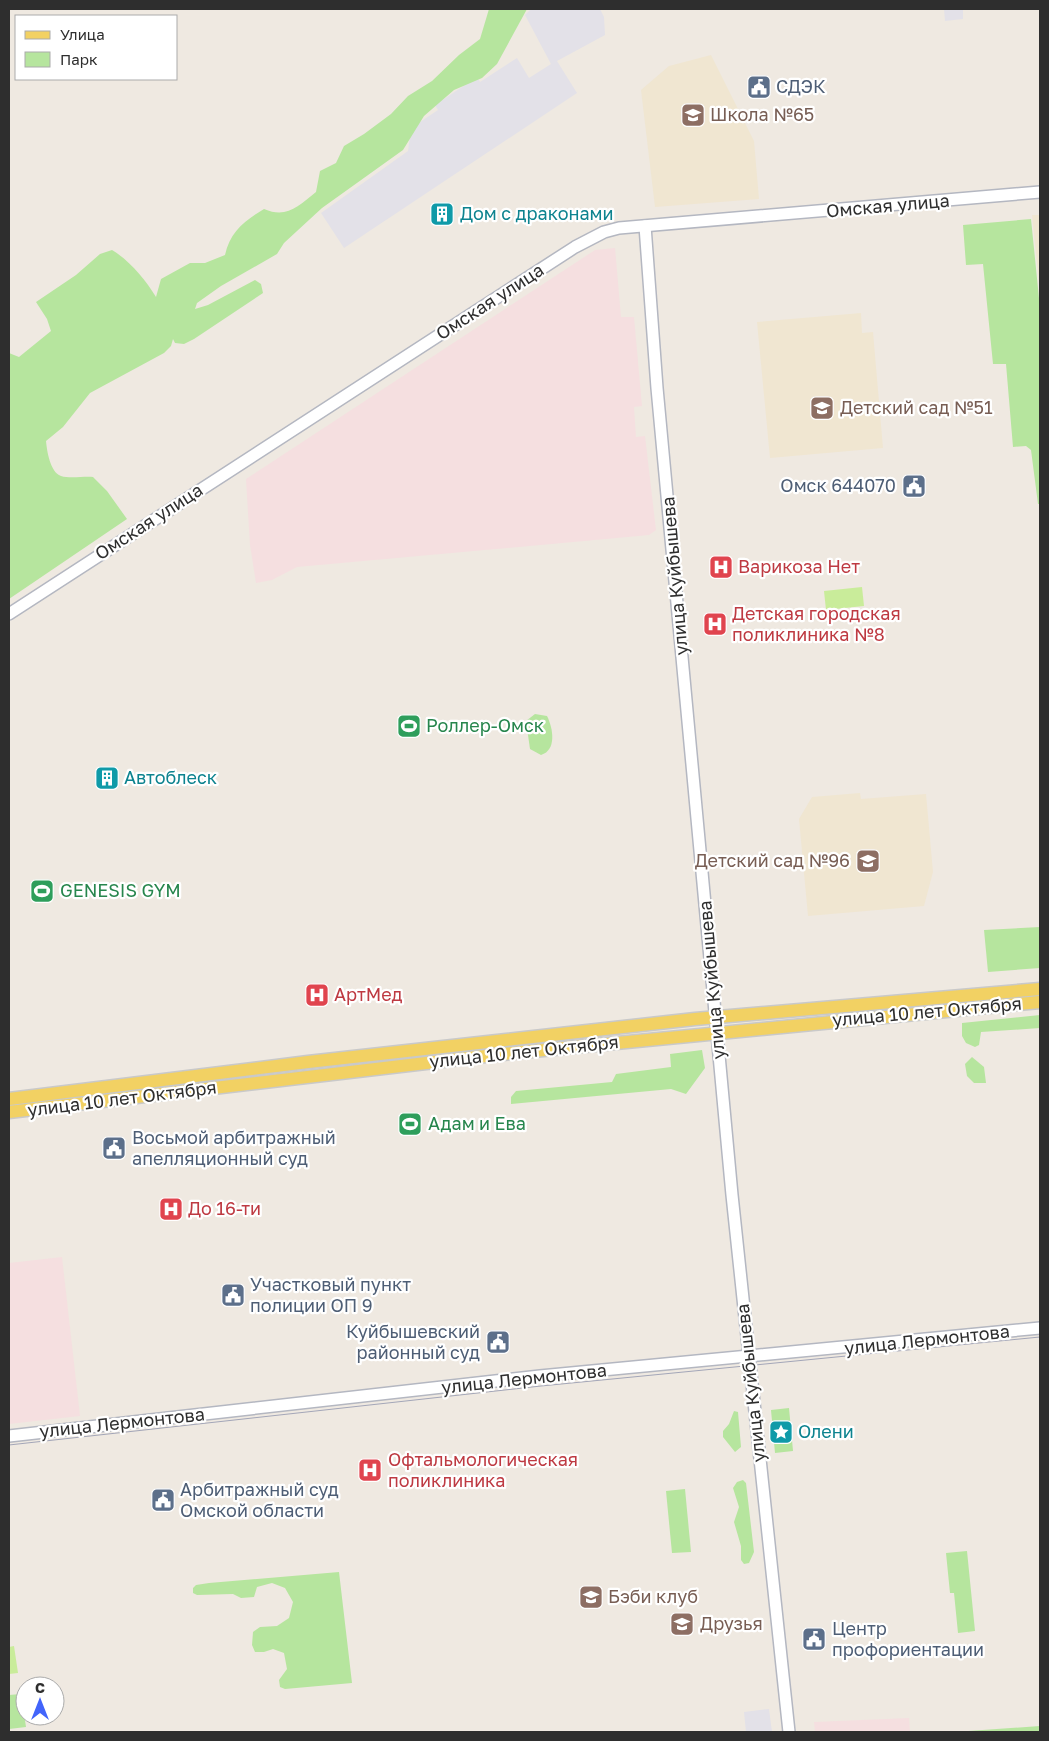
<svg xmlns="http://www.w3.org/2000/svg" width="1049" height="1741" viewBox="0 0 1049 1741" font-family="'Golos Text',sans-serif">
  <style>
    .industrial { fill: #e3e1e8 }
    .education { fill: #f0e6d1 }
    .medical { fill: #f5dfe0 }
    .green { fill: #b6e59e }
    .pitch { fill: #c9ec9a }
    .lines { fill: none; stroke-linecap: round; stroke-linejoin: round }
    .secondary-casing { stroke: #b4b7c1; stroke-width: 14 }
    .primary-casing { stroke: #c9c9c9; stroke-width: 15 }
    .secondary { stroke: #fff; stroke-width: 11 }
    .primary { stroke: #f2d163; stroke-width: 12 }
    .tram { stroke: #a3a6b8; stroke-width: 1 }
    .labels { text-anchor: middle; stroke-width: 4.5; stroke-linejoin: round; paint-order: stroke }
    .service-label { font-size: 18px; fill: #4e5e75; stroke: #fff; text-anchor: start }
    .education-label { font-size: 18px; fill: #785e54; stroke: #fff; text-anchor: start }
    .street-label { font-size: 18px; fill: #2e2e2e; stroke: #fff }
    .culture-label { font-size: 18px; fill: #0d838f; stroke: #fff; text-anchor: start }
    .health-label { font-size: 18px; fill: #be3a42; stroke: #fff; text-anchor: start }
    .leisure-label { font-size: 18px; fill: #27864d; stroke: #fff; text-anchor: start }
  </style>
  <rect width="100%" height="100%" fill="#efe9e1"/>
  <g class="industrial">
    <polygon points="531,9 600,9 604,17 605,35 557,61 577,93 344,248 321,213 408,151 411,128 438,110 435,105 477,77 480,82 517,58 529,78 551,64 525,15"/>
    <polygon points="944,9 963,9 963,19 945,21"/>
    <polygon points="769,1709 772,1732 746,1732 744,1712"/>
  </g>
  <g class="education">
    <polygon points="711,55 754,141 759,199 655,207 641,90 669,66"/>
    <polygon points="1032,215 1040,215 1040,292"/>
    <polygon points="861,313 862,333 873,332 883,448 770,458 757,322"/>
    <polygon points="860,793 861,799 926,794 933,872 924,906 808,916 799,819 812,797"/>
  </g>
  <g class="medical">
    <polygon points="615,248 621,317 634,317 642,406 634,407 636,437 645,436 656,530 649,535 606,539 297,567 272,580 256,583 250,545 246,479 595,250"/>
    <polygon points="62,1257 80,1416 9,1424 9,1263"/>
    <polygon points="909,1718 910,1732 815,1732 814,1722"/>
  </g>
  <g class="green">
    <path d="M489,9h38l-30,55 -15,14 -28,12 -30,26 -21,34 -81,58 -38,35 -7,11 -56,32 -24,17 -2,6 13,-4 47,-25 6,4 2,9 -69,46 -10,5 -9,-1 -2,-4 -2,7 -7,7 -74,40 -27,34 -17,14c1,10 4,31 15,35 9,3 23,0 32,1l14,14 20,28 -118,80v-246l10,4 32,-26 -4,-12 -11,-17 40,-27 24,-21 12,-4c18,11 33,29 44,47l5,-18 29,-16h15l20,-8c5,-23 19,-34 39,-46 23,10 34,-3 52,-17l4,-21 16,-8 8,-17 20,-12 27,-20 17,-18 24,-15 27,-26 21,-16z"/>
    <polygon points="1031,219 1040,308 1040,504 1038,504 1031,450 1026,446 1013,447 1006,364 993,364 983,264 966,265 963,225"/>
    <path d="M535,714l12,2c6,12 10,34 -6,39l-11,-6 -4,-28z"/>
    <polygon points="1040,927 1040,968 988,972 984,930"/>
    <polygon points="1040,1015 1040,1028 981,1032 979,1045 975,1047 966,1043 962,1036 962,1023"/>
    <polygon points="702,1050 705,1068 686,1094 671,1089 511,1104 511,1097 516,1091 612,1082 616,1074 671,1067 670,1054"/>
    <polygon points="972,1057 984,1067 986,1083 974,1083 967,1076 965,1064"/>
    <polygon points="789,1408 793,1451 775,1453 771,1410"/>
    <polygon points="734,1411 738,1412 741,1447 735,1452 723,1437 723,1431 729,1424"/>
    <polygon points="743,1480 746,1483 754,1552 749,1563 744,1564 741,1560 741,1546 734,1522 739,1507 733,1488 737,1482"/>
    <polygon points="685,1489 691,1552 672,1553 666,1491"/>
    <polygon points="967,1551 975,1631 958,1633 954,1593 950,1593 946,1553"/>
    <polygon points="339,1572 352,1683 285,1689 280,1687 279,1680 287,1669 284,1653 273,1649 264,1652 255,1652 252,1645 253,1632 260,1627 277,1626 289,1618 293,1602 285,1588 272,1583 257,1587 254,1597 241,1598 233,1594 197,1595 193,1593 193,1588 196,1585 209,1583"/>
    <polygon points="21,1694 26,1727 9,1729 9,1695"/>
    <polygon points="1040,1726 1040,1732 954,1732"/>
  </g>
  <g class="pitch">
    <polygon points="862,587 864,606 826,610 824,591"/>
    <polygon points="14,1646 18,1673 9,1674 9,1647"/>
  </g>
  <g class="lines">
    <g class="secondary-casing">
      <g id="secondary">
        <polyline points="645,226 657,388 732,1195 789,1732"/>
        <polyline points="9,614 575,247 604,232 619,228 1040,192"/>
        <polyline points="9,1436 540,1376 1040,1328"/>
      </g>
    </g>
    <g class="primary-casing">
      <g id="primary">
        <polyline points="9,1099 308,1062 695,1019 1040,989"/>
        <polyline points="9,1112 503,1054 1040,1002"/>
      </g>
    </g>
    <use href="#secondary" class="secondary"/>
    <use href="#primary" class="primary"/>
    <polyline class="tram" points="9,1445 541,1386 1040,1337"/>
  </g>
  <defs>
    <g id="civic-square" transform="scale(1.25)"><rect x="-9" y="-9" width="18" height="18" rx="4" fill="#5c6f8a" stroke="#fff"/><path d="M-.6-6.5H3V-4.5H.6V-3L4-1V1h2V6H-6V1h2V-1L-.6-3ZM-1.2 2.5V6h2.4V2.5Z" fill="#fff"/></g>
    <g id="school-square" transform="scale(1.25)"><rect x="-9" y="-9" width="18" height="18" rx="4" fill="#8d6e63" stroke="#fff"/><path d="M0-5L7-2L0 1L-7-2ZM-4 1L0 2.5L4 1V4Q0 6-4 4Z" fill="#fff"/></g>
    <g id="building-square" transform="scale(1.25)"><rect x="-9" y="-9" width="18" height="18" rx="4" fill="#0f9aa8" stroke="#fff"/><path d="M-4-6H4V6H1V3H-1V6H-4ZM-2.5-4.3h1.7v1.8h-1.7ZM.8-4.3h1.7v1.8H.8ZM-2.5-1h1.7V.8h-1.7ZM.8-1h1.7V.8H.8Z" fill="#fff"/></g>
    <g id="hospital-square" transform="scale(1.25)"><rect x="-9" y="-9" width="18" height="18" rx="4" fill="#e0444e" stroke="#fff"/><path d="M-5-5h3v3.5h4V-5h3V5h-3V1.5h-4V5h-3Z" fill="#fff"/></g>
    <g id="stadium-square" transform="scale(1.25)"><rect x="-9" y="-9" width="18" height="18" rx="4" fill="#2e9e5b" stroke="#fff"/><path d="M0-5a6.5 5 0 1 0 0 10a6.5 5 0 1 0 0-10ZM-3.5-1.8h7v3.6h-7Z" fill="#fff"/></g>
    <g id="sight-square" transform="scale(1.25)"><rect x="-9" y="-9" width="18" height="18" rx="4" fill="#0f9aa8" stroke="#fff"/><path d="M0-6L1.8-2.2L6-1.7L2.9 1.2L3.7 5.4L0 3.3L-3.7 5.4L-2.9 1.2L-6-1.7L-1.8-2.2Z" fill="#fff"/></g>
  </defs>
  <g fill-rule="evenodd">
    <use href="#civic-square" x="759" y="87"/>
    <use href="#school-square" x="693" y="115"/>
    <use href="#building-square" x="442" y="214"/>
    <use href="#school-square" x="822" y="408"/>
    <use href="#civic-square" x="914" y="486"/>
    <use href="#hospital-square" x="721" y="567"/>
    <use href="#hospital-square" x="715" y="624"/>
    <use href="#stadium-square" x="409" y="726"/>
    <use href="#building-square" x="107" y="778"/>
    <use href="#school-square" x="868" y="861"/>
    <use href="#stadium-square" x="42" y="891"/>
    <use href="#hospital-square" x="317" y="995"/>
    <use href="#stadium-square" x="410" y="1124"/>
    <use href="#civic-square" x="114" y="1148"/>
    <use href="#hospital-square" x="171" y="1209"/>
    <use href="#civic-square" x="233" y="1295"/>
    <use href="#civic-square" x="498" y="1342"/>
    <use href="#sight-square" x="781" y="1432"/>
    <use href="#hospital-square" x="370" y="1470"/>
    <use href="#civic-square" x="163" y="1500"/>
    <use href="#school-square" x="591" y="1597"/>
    <use href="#school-square" x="682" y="1624"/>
    <use href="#civic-square" x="814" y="1639"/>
  </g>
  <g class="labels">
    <g class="service-label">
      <text x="776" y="93">СДЭК</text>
      <text x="896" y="492" text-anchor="end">Омск 644070</text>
      <text x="132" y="1144">Восьмой арбитражный<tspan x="132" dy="21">апелляционный суд</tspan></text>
      <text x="250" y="1291">Участковый пункт<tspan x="250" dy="21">полиции ОП 9</tspan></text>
      <text x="480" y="1338" text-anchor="end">Куйбышевский<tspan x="480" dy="21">районный суд</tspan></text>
      <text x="180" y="1496">Арбитражный суд<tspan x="180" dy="21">Омской области</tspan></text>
      <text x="832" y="1635">Центр<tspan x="832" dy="21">профориентации</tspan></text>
    </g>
    <g class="education-label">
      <text x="710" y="121">Школа №65</text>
      <text x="840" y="414">Детский сад №51</text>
      <text x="850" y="867" text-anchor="end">Детский сад №96</text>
      <text x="608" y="1603">Бэби клуб</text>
      <text x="700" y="1630">Друзья</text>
    </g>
    <g class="street-label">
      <text transform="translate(888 206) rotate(-5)" y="6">Омская улица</text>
      <text transform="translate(490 302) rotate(-33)" y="6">Омская улица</text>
      <text transform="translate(149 522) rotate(-33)" y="6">Омская улица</text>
      <text transform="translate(675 576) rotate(-95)" y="6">улица Куйбышева</text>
      <text transform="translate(712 980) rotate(-95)" y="6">улица Куйбышева</text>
      <text transform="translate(927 1012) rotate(-5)" y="6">улица 10 лет Октября</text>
      <text transform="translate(524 1052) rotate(-6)" y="6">улица 10 лет Октября</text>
      <text transform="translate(122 1099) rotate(-7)" y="6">улица 10 лет Октября</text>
      <text transform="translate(927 1340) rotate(-6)" y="6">улица Лермонтова</text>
      <text transform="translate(524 1379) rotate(-6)" y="6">улица Лермонтова</text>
      <text transform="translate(751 1383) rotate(-96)" y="6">улица Куйбышева</text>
      <text transform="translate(122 1423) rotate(-6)" y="6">улица Лермонтова</text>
    </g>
    <g class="culture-label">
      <text x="460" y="220">Дом с драконами</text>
      <text x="124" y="784">Автоблеск</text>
      <text x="798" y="1438">Олени</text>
    </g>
    <g class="health-label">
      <text x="738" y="573">Варикоза Нет</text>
      <text x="732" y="620">Детская городская<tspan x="732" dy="21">поликлиника №8</tspan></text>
      <text x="334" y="1001">АртМед</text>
      <text x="188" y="1215">До 16-ти</text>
      <text x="388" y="1466">Офтальмологическая<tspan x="388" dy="21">поликлиника</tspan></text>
    </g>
    <g class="leisure-label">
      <text x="426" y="732">Роллер-Омск</text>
      <text x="60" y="897">GENESIS GYM</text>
      <text x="428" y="1130">Адам и Ева</text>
    </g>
  </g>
  <rect width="1049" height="1741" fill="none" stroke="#2e2e2e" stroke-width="20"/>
  <rect x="15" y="15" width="162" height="65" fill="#ffffff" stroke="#ababab"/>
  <rect x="25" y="31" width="25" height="8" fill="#f2d163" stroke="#ababab"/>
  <text x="60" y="40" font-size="15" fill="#2e2e2e">Улица</text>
  <rect x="25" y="52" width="25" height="15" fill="#b6e59e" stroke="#ababab"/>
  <text x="60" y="65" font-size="15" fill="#2e2e2e">Парк</text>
  <g transform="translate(40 1701)"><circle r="24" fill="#ffffff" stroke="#ababab"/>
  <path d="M0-4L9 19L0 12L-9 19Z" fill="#4264fb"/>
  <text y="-8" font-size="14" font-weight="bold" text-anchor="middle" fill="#2e2e2e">С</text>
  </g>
</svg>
